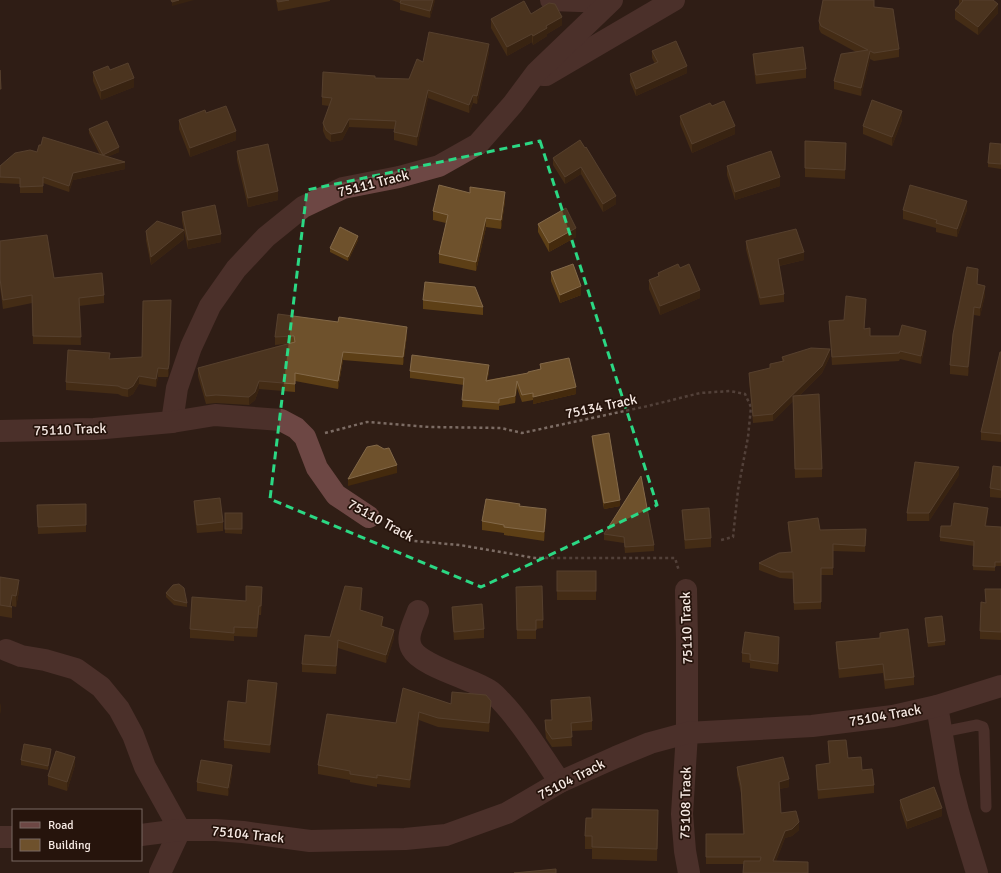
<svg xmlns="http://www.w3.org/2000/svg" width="1001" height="873" viewBox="0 0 1001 873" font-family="Signika,sans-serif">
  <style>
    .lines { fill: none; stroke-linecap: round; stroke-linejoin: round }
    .path { stroke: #7c6c64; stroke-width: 2.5; stroke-dasharray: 3 3; stroke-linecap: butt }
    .lane { stroke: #6d4744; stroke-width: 11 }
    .street { stroke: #6d4744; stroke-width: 22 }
    .wall { fill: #5d3f16 }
    .shaded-wall { fill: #442a0d }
    .building { fill: #6e512c; stroke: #836949 }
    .marked { fill: none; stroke: #2bd884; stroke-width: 3; stroke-dasharray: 8 5; stroke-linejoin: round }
    .labels { text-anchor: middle; stroke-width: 3.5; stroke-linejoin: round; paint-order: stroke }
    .street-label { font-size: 14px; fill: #f6e9e3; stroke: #26140c }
  </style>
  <rect width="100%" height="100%" fill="#301e15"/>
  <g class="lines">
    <g class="path">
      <polyline points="325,433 367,422 430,427 501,428 522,433 648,406 700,393 730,391 745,394 751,407 748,437 738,490 733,537 721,540"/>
      <polyline points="388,527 414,541 460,545 535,558 675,558 679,571"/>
    </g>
    <polyline class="lane" points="942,732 977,725 983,727 984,731 986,807"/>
    <g class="street">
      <polyline points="551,0 609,2"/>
      <polyline points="543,75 546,75 674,0"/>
      <polyline points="172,422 177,388 191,347 210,306 236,269 266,237 303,207 343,188 399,177 439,166 478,144 513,104 536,73 612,0"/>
      <polyline points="0,431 94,429 172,422 215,415 281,420 296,428 305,437 317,468 336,495 369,517"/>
      <polyline points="686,590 687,640 687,733 682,814 685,851 689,873"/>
      <path d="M418,611c-4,12 -13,26 -6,38 9,17 57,29 75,40 5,2 10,8 14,12 23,24 40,54 59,81"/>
      <polyline points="6,650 21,656 45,660 76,669 101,687 119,709 133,735 145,767 180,830 160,873"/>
      <polyline points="937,706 949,776 958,811 977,873"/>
      <polyline points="141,835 180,830 216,830 243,832 310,841 405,839 446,835 507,813 560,782 616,757 650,743 687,733 812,726 893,716 937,706 1001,686"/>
      <polyline points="0,837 13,837"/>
    </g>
  </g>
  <g class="wall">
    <polygon points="276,0 330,0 330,1 278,11"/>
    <polygon points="392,0 435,0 430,18 400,10 400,3"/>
    <polygon points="959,0 993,0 998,13 978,35 955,19 955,10 959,6"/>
    <polygon points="874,7 899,49 899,57 874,61 870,59 861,96 834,89 834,81 856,52 821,33 819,29 819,21"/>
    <polygon points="531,14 562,25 547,34 547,36 533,45 532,42 507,56 491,28 491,19"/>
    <polygon points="652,51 687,73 636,96 630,82 630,74 655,64 652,58"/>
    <polygon points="489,52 477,104 473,103 469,113 428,98 417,146 394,140 394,129 349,127 342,140 331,142 326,138 323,131 323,123 329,106 322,105 322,97 375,78 409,79 423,62"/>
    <polygon points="753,54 806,69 806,78 756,84 753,62"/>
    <polygon points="93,72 134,87 101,100 93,81"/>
    <polygon points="712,106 735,134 692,153 680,124 680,116"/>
    <polygon points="206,113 236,140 190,157 179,129 179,120"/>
    <polygon points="902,120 892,146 863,134 863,126"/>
    <polygon points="89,129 119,152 107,157 125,169 73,180 69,192 43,183 43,193 20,193 20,184 0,183 0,166 37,152 41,145 100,155 89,133"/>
    <polygon points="580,140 616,204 603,212 581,174 565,184 553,165 553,158"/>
    <polygon points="846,143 845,179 805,177 805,168"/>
    <polygon points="1001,144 1001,169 988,167 988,163"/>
    <polygon points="237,151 278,200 248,207 237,160"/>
    <polygon points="727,166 780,186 735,200 727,175"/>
    <polygon points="470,193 505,201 501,229 486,227 476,271 439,263 439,254 446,223 433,220 433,211"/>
    <polygon points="903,210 967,210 957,237 936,232 936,228 903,219"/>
    <polygon points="182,212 221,242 188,249 182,221"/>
    <polygon points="538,224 576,237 549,252 538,232"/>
    <polygon points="146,231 184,239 151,265 146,240"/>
    <polygon points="358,240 348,261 330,252 330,248"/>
    <polygon points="0,241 54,278 104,295 104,303 79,306 81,345 33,344 32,303 3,309 0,287"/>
    <polygon points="746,241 804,260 779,266 784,294 784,302 760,305 746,249"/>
    <polygon points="551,272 581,295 560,303 551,281"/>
    <polygon points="658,273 700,298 660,315 649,289 649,280 658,276"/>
    <polygon points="978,278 977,285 985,295 980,316 974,315 968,376 950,374 950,365"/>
    <polygon points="423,300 483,307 483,315 423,309"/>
    <polygon points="143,301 169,372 168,377 158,377 156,387 139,384 133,394 128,397 122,396 118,394 66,390 66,382 110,359 142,357"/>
    <polygon points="866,307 864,329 870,336 926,339 921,364 900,359 899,361 832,365 829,321 844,320"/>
    <polygon points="407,335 403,365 343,360 338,389 295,381 295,392 259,389 255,400 249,405 216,403 206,404 198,376 198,368 285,344 275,345 275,337"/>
    <polygon points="1001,352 1001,442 981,440 981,432"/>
    <polygon points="830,356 822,373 799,396 822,469 822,477 795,478 793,401 773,421 753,423 749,380 749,373 770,368 770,364 782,361 782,357"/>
    <polygon points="540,364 576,394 533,404 533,400 522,402 517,388 515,403 499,406 499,410 462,407 464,385 410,378 410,371 489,372 487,380 528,373 540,370"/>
    <polygon points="592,436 620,506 604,509 592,442"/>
    <polygon points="1001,467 1001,498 990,497 990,488"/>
    <polygon points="959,475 929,521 907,521 907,513"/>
    <polygon points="641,476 654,545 654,551 625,553 624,543 604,540 604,534"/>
    <polygon points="194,501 223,522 223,531 197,533 194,509"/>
    <polygon points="86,504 86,532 38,534 37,505"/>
    <polygon points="520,506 546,518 544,541 504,535 504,533 482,530 482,521"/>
    <polygon points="682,510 711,538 711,547 685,549"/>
    <polygon points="988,512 986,526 1001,527 1001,566 995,566 995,571 973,570 974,546 940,541 940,537 951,526"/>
    <polygon points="225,513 242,513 242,534 225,533"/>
    <polygon points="788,522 820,530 866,529 865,552 833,551 833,575 821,575 821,609 794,610 793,579 780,578 759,570 759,563 791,552 788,529"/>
    <rect x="557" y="571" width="39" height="29"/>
    <polygon points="0,577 19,591 16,607 12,606 12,618 0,616"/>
    <polygon points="985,589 1001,589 1001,640 980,639 980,631 986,603"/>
    <polygon points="166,593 187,603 187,607 174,605 166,597"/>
    <polygon points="516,595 543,620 543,628 536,629 536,639 517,639"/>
    <polygon points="262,596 261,615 259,615 257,637 234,636 234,641 190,638 190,629 246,601"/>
    <polygon points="362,596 361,610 383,625 383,626 394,638 386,663 338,648 336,674 302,672 302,664 330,637"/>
    <polygon points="452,607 484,629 484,638 454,640 452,616"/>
    <polygon points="925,618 945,641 945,645 928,647 925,622"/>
    <polygon points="880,633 914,677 914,685 885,689 883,673 839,678 836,650 836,642 880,638"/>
    <polygon points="779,645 778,672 750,668 750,663 742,662 742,653"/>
    <polygon points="403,688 451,704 491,709 489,732 438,727 419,720 410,788 377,784 377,787 350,782 350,780 318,774 318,765 396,723"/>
    <polygon points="277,691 270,753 224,748 224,740 246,703"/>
    <polygon points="551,700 592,721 592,730 571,731 572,746 552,747 546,738 545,729 545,720 552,720"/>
    <polygon points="828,741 862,770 874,785 874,793 818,799 816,773 816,765 829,763 828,750"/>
    <polygon points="51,754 48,770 21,765 21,760"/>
    <polygon points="75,765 67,791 48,785 48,776"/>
    <polygon points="737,767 789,787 779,789 781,813 799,830 792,836 785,838 776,861 743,864 706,864 706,834 743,834 741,793 737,775"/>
    <polygon points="232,774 228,796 197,791 197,782"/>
    <polygon points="900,800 942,816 907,829 900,808"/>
    <polygon points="658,823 657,861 592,859 592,849 585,849 585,836"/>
  </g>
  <g class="shaded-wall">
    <polygon points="179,0 194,0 172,6 172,2"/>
    <polygon points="433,0 435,0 430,18 430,11"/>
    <polygon points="998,4 998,13 978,35 978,27"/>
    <polygon points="562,17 562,25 547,34 547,36 533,45 533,36 546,26"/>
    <polygon points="532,34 532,42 507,56 507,47"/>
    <polygon points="489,44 489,52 477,104 477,96"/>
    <polygon points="870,51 870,59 861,96 861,88"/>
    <polygon points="687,66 687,73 636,96 636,89"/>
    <polygon points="134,78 134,87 101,100 101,91"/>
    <polygon points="428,90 428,98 417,146 417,137"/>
    <polygon points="473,95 473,103 469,113 469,105"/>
    <polygon points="902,111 902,120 892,146 892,137"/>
    <polygon points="349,119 349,127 342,140 331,142 331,134"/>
    <polygon points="735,126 735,134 692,153 692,144"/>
    <polygon points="236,131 236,140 190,157 190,148"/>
    <polygon points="119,147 119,152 103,159 103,155"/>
    <polygon points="125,162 125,169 73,180 69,192 69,186 73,173"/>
    <polygon points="581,167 581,174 565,184 565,177"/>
    <polygon points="780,177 780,186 735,200 735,192"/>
    <polygon points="278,191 278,200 248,207 248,198"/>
    <polygon points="505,192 505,201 501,229 501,220"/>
    <polygon points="616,196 616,204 603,212 603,204"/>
    <polygon points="967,201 967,210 957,237 957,229"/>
    <polygon points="486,218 486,227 476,271 476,262"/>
    <polygon points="576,228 576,237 549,252 549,243"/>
    <polygon points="184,230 184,239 151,265 151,257"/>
    <polygon points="221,234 221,242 188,249 188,240"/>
    <polygon points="358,236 358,240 348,261 348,257"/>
    <polygon points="804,252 804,260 778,266 778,259"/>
    <polygon points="978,269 978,278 977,293 977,284"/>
    <polygon points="581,286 581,295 560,303 560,295"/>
    <polygon points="985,286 985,295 980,316 980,308"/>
    <polygon points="700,290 700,298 660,315 660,306"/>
    <polygon points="866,299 866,307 864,337 864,329"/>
    <polygon points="974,307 974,315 968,376 968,367"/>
    <polygon points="171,308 169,372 168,377 168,369"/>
    <polygon points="407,327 407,335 403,365 403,357"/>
    <polygon points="926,331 926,339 921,364 921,356"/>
    <polygon points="830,349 830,356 822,373 773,421 773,414"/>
    <polygon points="343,352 343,360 338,389 338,381"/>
    <polygon points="489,365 489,372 486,388 486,381"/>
    <polygon points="158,368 158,377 156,387 156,379"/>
    <polygon points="139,376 139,384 133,394 128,397 128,389"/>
    <polygon points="259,381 259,389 255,400 249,405 249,397"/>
    <polygon points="517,381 517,388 515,403 515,396"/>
    <polygon points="576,387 576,394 533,404 533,397"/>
    <polygon points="397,465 397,473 348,486 348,479"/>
    <polygon points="959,467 959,475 929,521 929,513"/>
    <polygon points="620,500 620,506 604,509 604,503"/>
    <polygon points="988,508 988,512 985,531 985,526"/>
    <polygon points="546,509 546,518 544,541 544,532"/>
    <polygon points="19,580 19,591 16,607 16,596"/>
    <polygon points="362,588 362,596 360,618 360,610"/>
    <polygon points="12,595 12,611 12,607 10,607"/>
    <polygon points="383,617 383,625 381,634 381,626"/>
    <polygon points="394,630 394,638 386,663 386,655"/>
    <polygon points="779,637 779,645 778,672 778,664"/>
    <polygon points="338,640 338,648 336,674 336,666"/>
    <polygon points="277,683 277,691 270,753 270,745"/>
    <polygon points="491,701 491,709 489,732 489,723"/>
    <polygon points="1,703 1,711 0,714 0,706"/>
    <polygon points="419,712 419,720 410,788 410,780"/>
    <polygon points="51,749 51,754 48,770 48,766"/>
    <polygon points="75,757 75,765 67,791 67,782"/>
    <polygon points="232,765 232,774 228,796 228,788"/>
    <polygon points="789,779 789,787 779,789 779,782"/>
    <polygon points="942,808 942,816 907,829 907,821"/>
    <polygon points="799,822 799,830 792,836 785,838 773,869 773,861 785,831"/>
  </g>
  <g class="building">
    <polygon points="171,0 179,0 172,2"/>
    <polygon points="277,0 289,0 278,2"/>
    <polygon points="401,0 433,0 430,11 400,3"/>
    <polygon points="823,0 874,0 874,7 893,9 899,49 874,53 870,51 861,88 834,81 841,54 868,50 821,26 819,21"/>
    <polygon points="962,0 993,0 998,4 978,27 955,10 963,1"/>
    <polygon points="524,1 531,14 549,3 555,4 562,17 546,26 547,28 533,36 532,34 507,47 491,19"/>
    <polygon points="429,32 489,44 477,96 473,95 469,105 428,90 417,137 394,132 396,121 349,119 342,132 331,134 326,130 323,123 332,98 322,97 323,72 375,76 375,78 409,79 417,59 423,62"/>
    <polygon points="676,41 687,66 636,89 630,74 658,62 652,51"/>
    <polygon points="803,47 806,69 756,75 753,54"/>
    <polygon points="128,63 134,78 101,91 93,72 108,66 110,70"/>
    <polygon points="0,70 1,89 0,89"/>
    <polygon points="872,100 902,111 892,137 863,126"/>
    <polygon points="724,101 735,126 692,144 680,116 710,103 712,106"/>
    <polygon points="226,106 236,131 190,148 179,120 205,110 206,113"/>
    <polygon points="107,121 119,147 103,155 89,129"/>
    <polygon points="43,137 125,162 73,173 69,186 43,177 43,186 20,187 20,178 0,177 0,166 15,153 30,150 37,152 39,145 41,145"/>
    <polygon points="580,140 585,148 586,147 616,196 603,204 581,167 565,177 553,158"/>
    <polygon points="805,141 846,143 845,170 805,168"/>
    <polygon points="990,143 1001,144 1001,164 988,163"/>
    <polygon points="268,144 278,191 248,198 237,151"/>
    <polygon points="771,151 780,177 735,192 727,166"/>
    <polygon points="439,185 470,193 470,187 505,192 501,220 486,218 476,262 439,254 448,215 433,211"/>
    <polygon points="910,185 967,201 957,229 936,223 937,220 903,210"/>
    <polygon points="215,205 221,234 188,240 182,212"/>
    <polygon points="566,208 576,228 549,243 538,224"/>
    <polygon points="157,221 184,230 151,257 146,231"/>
    <polygon points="340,227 358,236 348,257 330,248"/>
    <polygon points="796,229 804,252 778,259 784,294 760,298 746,241"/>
    <polygon points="47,235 54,278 102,273 104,295 79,298 81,337 33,336 32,295 3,300 0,279 0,241"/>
    <polygon points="573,264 581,286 560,295 551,272"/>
    <polygon points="678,264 680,268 689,264 700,290 660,306 649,280 659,276 658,273"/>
    <polygon points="967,267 978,269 977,284 985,286 980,308 974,307 968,367 950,365 953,334"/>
    <polygon points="425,282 475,287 483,307 423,300"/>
    <polygon points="846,296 866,299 864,329 870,328 870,336 899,336 902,325 926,331 921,356 900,351 899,353 832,357 829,321 844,320"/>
    <polygon points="171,300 169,364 168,369 158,368 156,379 139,376 133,386 128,389 122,388 118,386 66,382 68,350 110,353 109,359 142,357 143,301"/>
    <polygon points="278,314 338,322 339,317 407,327 403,357 343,352 338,381 295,373 295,384 259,381 255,392 249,397 216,395 206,396 198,368 295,342 294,336 275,337"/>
    <polygon points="811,348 830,349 822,366 773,414 753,416 749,373 770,368 770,364 784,361 782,357"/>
    <polygon points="1000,352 1001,352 1001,434 981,432"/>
    <polygon points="412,355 489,365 486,381 528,373 528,372 541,369 540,364 569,358 576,387 533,397 533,393 522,395 517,381 515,396 499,399 499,403 462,400 464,378 410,371"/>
    <polygon points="819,394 822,469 795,469 793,396"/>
    <polygon points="609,433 620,500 604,503 592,436"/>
    <polygon points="377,445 384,449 389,448 397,465 348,479 367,447"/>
    <polygon points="915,462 959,467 929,513 907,513"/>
    <polygon points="993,466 1001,467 1001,490 990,488"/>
    <polygon points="641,476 654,545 625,547 624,537 604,534"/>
    <polygon points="220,498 223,522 197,525 194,501"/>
    <polygon points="486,499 520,504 519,506 546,509 544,532 504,527 504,525 482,521"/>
    <polygon points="954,503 988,508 985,526 1001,527 1001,562 995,562 995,567 973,566 974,541 940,537 941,526 951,526"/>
    <polygon points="86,504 86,525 38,527 37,505"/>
    <polygon points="709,508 711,538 685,540 682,510"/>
    <rect x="225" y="513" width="17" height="16"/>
    <polygon points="818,518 820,530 866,529 865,546 833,544 833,568 821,568 821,602 794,603 793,572 780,572 759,563 779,553 792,552 788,522"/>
    <rect x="557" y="571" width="39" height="20"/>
    <polygon points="0,577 19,580 16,596 12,595 10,606 12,607 0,605"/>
    <polygon points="179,584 184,588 187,603 174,600 166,593 173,585"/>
    <polygon points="246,586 262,587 261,606 259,606 257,628 234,627 234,633 190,629 192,597 246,601"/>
    <polygon points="345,586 362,588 360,610 383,617 381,626 394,630 386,655 338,640 336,666 302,664 305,635 330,637"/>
    <polygon points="542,586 543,620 536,620 536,630 517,630 516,587"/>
    <polygon points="985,589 1001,589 1001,632 980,631 981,602 986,603"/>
    <polygon points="482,604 484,629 454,632 452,607"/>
    <polygon points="942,616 945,641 928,643 925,618"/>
    <polygon points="908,629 914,677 885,680 883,664 839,669 836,642 880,638 880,633"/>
    <polygon points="745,632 779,637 778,664 750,660 750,654 742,653"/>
    <polygon points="248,680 277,683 270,745 224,740 228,701 246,703"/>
    <polygon points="403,688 451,704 452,692 486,695 491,701 489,723 438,718 419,712 410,780 377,775 377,778 350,774 350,771 318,765 327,714 396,723"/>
    <polygon points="590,697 592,721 571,723 572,737 552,739 546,730 545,720 552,720 551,700"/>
    <polygon points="846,740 848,758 861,757 862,770 872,769 874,785 818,790 816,765 830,763 828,741"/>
    <polygon points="24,744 51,749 48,766 21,760"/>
    <polygon points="56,751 75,757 67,782 48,776"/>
    <polygon points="783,757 789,779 779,782 781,813 796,811 799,822 792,829 785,831 773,861 808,862 808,873 743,873 744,861 760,861 761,857 706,857 706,834 744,834 741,786 737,767"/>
    <polygon points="201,760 232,765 228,788 197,782"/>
    <polygon points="934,787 942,808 907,821 900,800"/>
    <polygon points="592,809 658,810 657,849 592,847 592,836 585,836 586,818 592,818"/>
    <polygon points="556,869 556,873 514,873"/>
  </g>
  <path d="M0 0H1001V873H0ZM540,141l117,364 -176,82 -211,-88 37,-309z" fill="#301e15" fill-opacity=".55" fill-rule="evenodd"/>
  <path class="marked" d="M540,141l117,364 -176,82 -211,-88 37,-309z"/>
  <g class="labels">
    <g class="street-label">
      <text transform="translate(373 183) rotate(-14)" y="5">75111 Track</text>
      <text transform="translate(601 406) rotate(-12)" y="5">75134 Track</text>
      <text transform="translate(70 429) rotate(-2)" y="5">75110 Track</text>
      <text transform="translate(381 520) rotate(29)" y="5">75110 Track</text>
      <text transform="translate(686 628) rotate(-92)" y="5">75110 Track</text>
      <text transform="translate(885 715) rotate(-10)" y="5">75104 Track</text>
      <text transform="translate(571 779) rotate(-27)" y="5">75104 Track</text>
      <text transform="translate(685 803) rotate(-89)" y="5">75108 Track</text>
      <text transform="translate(248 834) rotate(6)" y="5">75104 Track</text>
    </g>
  </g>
  <rect x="12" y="809" width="130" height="52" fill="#26140c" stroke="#796962"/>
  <rect x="20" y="822" width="20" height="6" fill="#6d4744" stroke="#796962"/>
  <text x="48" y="829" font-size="12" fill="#f6e9e3">Road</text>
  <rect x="20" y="839" width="20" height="12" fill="#6e512c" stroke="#796962"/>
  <text x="48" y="849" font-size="12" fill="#f6e9e3">Building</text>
</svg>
